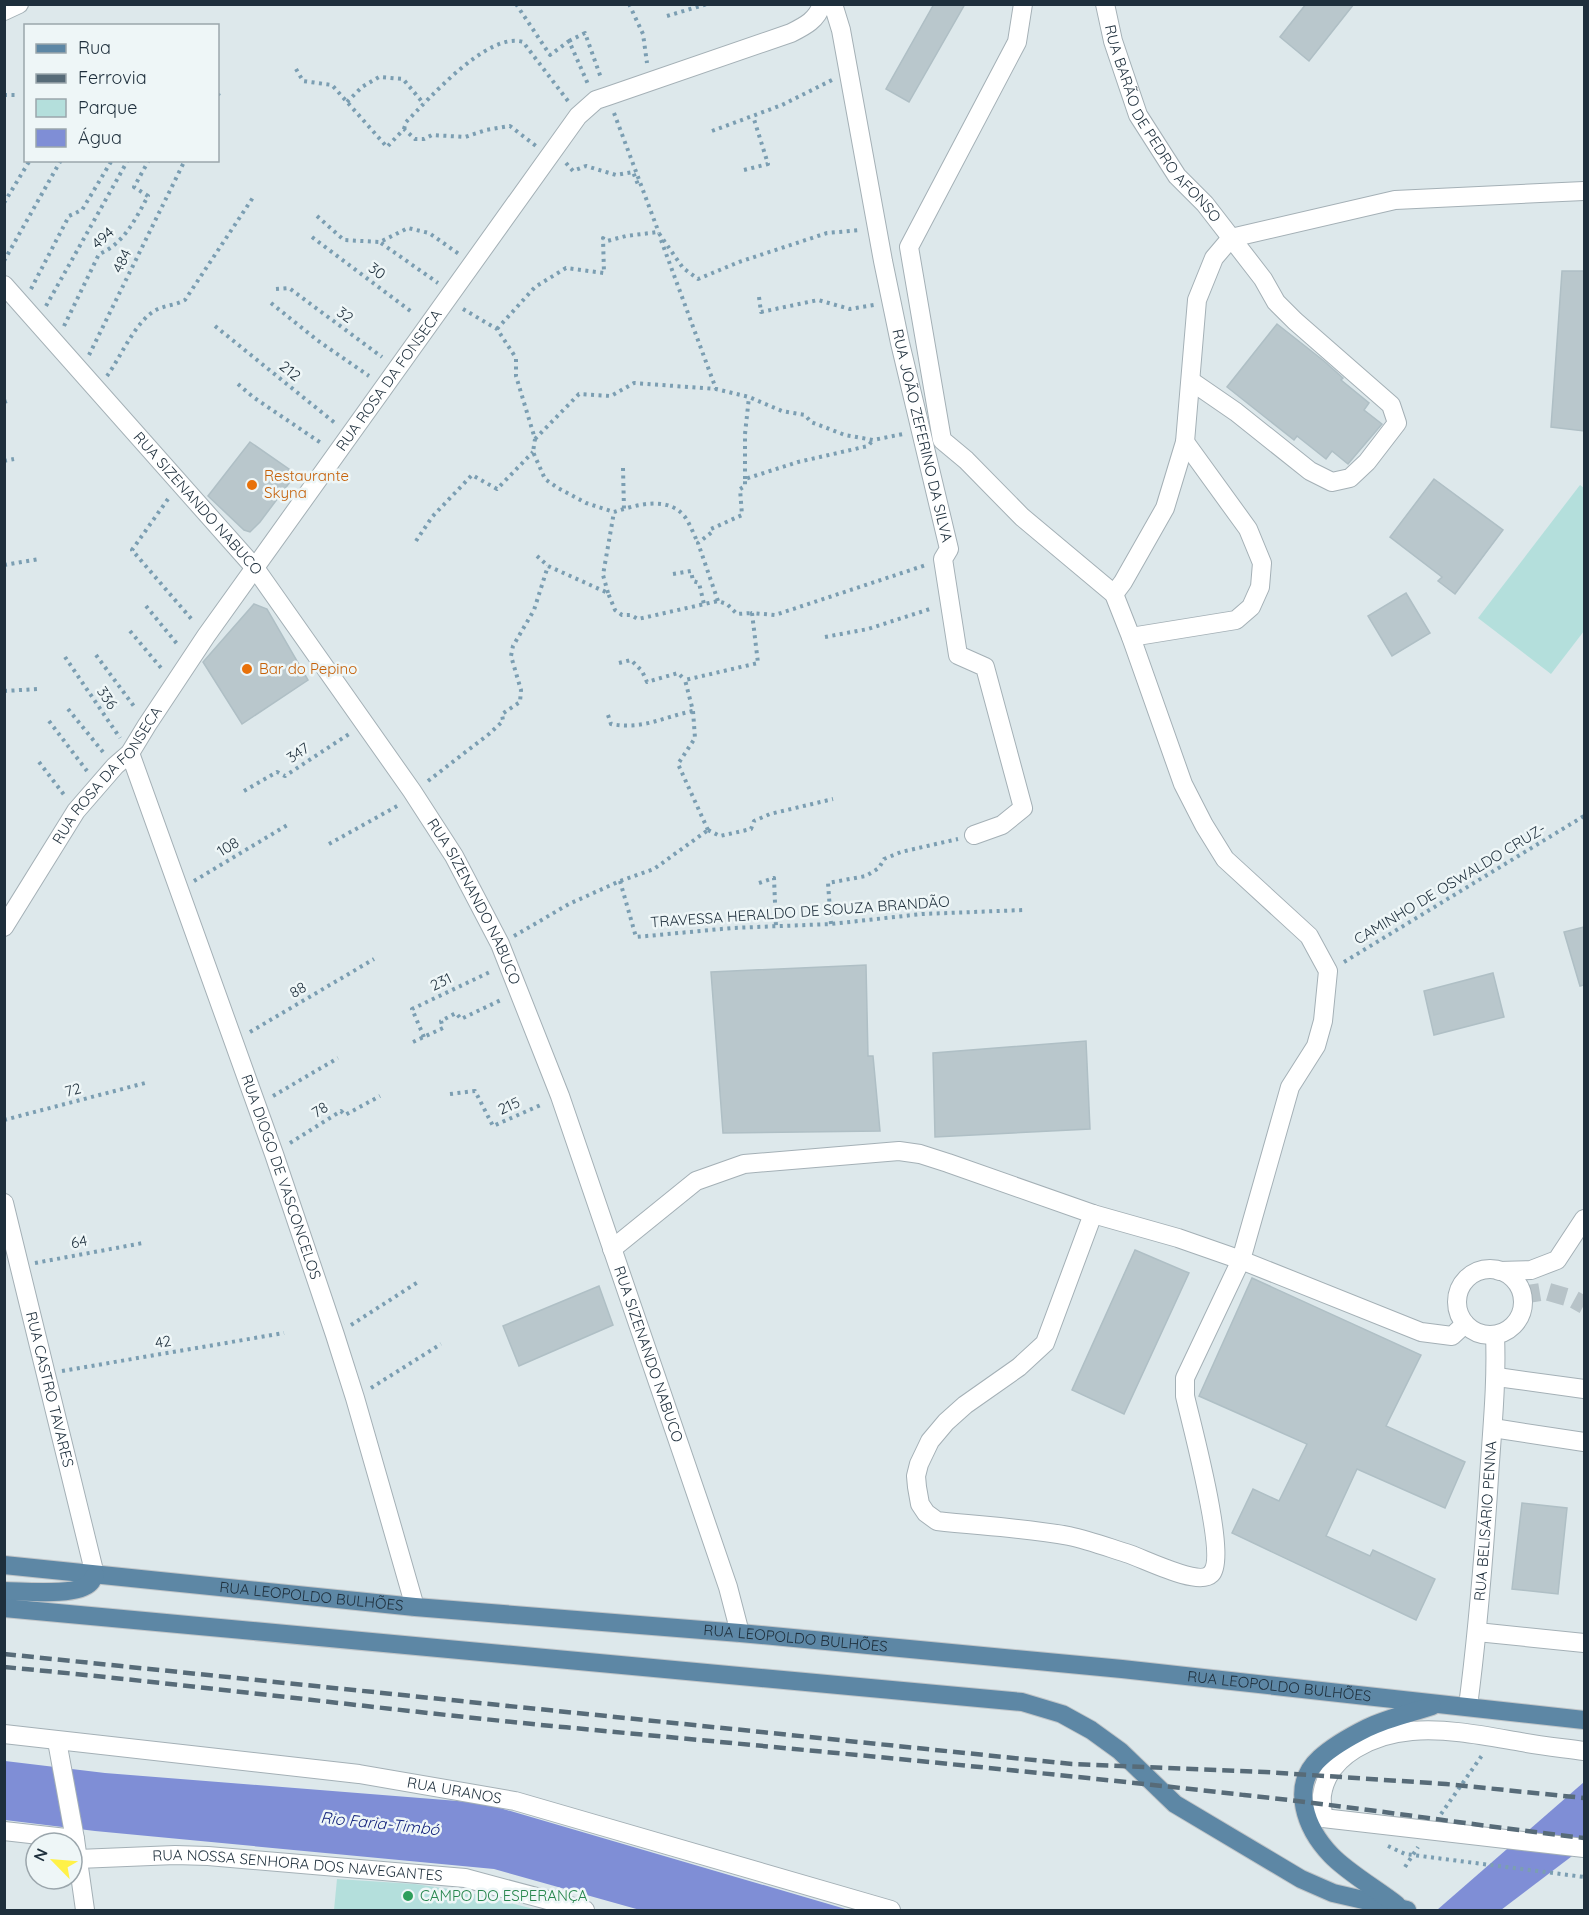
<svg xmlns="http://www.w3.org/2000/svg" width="1589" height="1915" viewBox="0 0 1589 1915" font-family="Quicksand,sans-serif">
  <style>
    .green { fill: #b4dfdc }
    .water { fill: #7f8ed6 }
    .building { fill: #b9c7cc; stroke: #afbfc5; stroke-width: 1.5 }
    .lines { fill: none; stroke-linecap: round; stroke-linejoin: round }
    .minor-tunnel { stroke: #b7c3c8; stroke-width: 18; stroke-dasharray: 18 9; stroke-linecap: butt }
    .minor-casing { stroke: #a4b0b6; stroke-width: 20 }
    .major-casing { stroke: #c0c5c8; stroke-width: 20 }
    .path { stroke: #7b9eb2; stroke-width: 4; stroke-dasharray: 3 4.5; stroke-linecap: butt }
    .minor { stroke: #fff; stroke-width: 18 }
    .major { stroke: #5d87a5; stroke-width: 18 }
    .rail { stroke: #576b78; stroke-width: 4.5; stroke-dasharray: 12 6; stroke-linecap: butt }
    .food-dot { fill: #e8710a; stroke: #eef6f7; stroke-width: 2 }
    .leisure-dot { fill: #2e9e5b; stroke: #eef6f7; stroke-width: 2 }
    .labels { text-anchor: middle; stroke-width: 5; stroke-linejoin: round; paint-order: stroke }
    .street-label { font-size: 15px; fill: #1e2f3c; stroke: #eef6f7 }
    .food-label { font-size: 15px; fill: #c56008; stroke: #eef6f7; text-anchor: start }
    .leisure-label { font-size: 15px; fill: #27864d; stroke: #eef6f7; text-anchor: start }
    .water-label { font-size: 16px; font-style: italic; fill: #13237c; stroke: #eef6f7 }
  </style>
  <rect width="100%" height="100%" fill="#dde8eb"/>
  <g class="green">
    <polygon points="1580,485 1584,488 1584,631 1551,674 1478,618"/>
    <polygon points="337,1879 415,1884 462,1891 538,1910 334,1910"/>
  </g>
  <g class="water">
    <polygon points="5,1761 105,1773 483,1803 849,1910 640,1910 494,1869 95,1831 5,1820"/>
    <polygon points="1584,1782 1584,1847 1501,1910 1437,1910"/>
  </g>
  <g class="building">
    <polygon points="934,4 965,4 909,102 886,89"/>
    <polygon points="1306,4 1354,4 1309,61 1280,37"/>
    <polygon points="1562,271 1584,271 1584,431 1551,427"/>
    <polygon points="1277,324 1324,361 1343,378 1341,380 1369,403 1364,410 1382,424 1348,464 1332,451 1326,459 1297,436 1294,440 1227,387"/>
    <polygon points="250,442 296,474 260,522 250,532 244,530 208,496"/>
    <polygon points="1434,479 1503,530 1455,594 1438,581 1442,577 1390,537"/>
    <polygon points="1406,593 1430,633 1392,656 1368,616"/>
    <polygon points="254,604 267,609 308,680 242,724 203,662"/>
    <polygon points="1584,927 1584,985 1580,986 1564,932"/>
    <polygon points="866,965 868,1056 873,1056 880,1131 723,1133 711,972"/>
    <polygon points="1493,973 1504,1017 1434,1035 1424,991"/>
    <polygon points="1086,1041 1090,1129 935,1137 933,1053"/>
    <polygon points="1135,1250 1189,1273 1124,1414 1072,1390"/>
    <polygon points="1252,1278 1421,1355 1386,1426 1465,1462 1445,1508 1357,1469 1326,1536 1370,1556 1373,1550 1435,1579 1416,1620 1232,1533 1253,1489 1279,1501 1307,1444 1199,1396"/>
    <polygon points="599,1286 613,1325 519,1366 503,1326"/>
    <polygon points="1522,1503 1567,1508 1558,1594 1512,1589"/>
  </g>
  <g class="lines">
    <polyline class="minor-tunnel" points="1522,1295 1546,1291 1573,1299 1584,1305"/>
    <g class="minor-casing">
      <g id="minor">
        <path id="s1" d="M833,4l8,26 42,231 17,82 49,206 -6,10 15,96 27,12 38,141 -21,17 -28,10"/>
        <path d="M1023,4l-6,38 -108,205 33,193 24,20 56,57 92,77 17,43 52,147 21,41 21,34 84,77 19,35 -5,50 -7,25 -26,41 -49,173 -56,118v18c6,27 43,161 26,178 -13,13 -68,-16 -85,-21 -19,-6 -38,-13 -57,-17 -43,-8 -88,-10 -132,-15l-11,-8 -6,-9 -3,-17 -1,-11 3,-12 11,-23 16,-19 19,-17 54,-38 26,-24 48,-129"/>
        <path id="s2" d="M1105,4l8,37 25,74 39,61 28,28 58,75 13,23 19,19 96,84 6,18 -30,39 -17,16 -18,4 -22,-11 -74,-59 -45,-31"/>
        <polyline points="4,11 19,4"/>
        <path id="s3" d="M4,285l251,283 157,223 42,65 46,88 60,152 168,491 12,46"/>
        <polyline points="1114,594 1123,582 1165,508 1185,442 1197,300 1214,258 1231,238 1395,200 1584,191"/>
        <polyline points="1131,637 1236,620 1251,607 1260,587 1262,563 1248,529 1185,442"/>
        <path id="s4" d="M130,753l144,401 61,181 20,63 60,209"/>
        <path id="s5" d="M4,927l72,-116 39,-45 15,-13 17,-28 59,-89 372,-520 18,-16 12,-4 183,-63c14,-7 26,-13 31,-29"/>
        <path id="s6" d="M4,1203l91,372"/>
        <polyline points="612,1249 696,1181 744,1164 899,1151 920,1154 948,1163 1093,1214 1178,1238 1241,1260 1421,1332 1452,1336 1465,1324"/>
        <circle cx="1490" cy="1302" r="33"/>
        <polyline points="1499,1271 1531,1270 1557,1260 1584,1219"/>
        <polyline points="1497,1377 1584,1389"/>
        <polyline points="1493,1428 1584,1442"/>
        <polyline points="1477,1632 1584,1643"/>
        <path id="s7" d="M1468,1706c10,-76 16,-152 21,-229 3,-47 8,-94 6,-142"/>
        <path id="s8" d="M4,1734l355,40 156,27 376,109"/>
        <polyline points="57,1741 75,1839 85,1910"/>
        <path d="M1584,1751c-21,-3 -42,-5 -63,-9 -35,-6 -73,-14 -109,-11 -37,3 -84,23 -90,64 -1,7 1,16 1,23l261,30"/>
        <polyline points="4,1831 75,1839"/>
        <path id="s9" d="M78,1859l97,-4 33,1 257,22 120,32"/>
      </g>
    </g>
    <g class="major-casing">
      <g id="major">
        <path id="s10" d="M4,1565l411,42 325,26 382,36 462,51"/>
        <path d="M4,1591c19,0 73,6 86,-8 2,-2 3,-5 5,-8"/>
        <polyline points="4,1608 1022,1702 1062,1714 1091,1730 1120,1751 1175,1804 1301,1879 1333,1893 1407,1910"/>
        <path d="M1397,1905c-19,-15 -50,-33 -66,-50 -25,-26 -42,-69 -11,-97 13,-12 31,-22 47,-30 20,-10 44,-15 65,-22"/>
      </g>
    </g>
    <g class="path">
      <polyline points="516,4 550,55 569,41 588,84"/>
      <polyline points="629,4 643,34 647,63"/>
      <polyline points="667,16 707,4"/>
      <polyline points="569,41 585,33 601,78"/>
      <polyline points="296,69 303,81 332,85 387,147 404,129 415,139 424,139 432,135 465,137 486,130 510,126 536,146"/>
      <polyline points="4,95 19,95"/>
      <polyline points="218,95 219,93"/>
      <polyline points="347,102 362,87 379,77 403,79 424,104"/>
      <polyline points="614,113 659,233"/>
      <path d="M404,129l2,-7c23,-23 82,-91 117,-80l45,59"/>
      <polyline points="712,131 782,105 832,80"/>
      <polyline points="566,163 573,171 586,166 616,175 633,172 639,187"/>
      <polyline points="744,170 768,164 753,116"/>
      <polyline points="4,203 30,160"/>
      <polyline points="317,216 344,240 380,242 408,228 429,233 459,254"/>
      <polyline points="312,237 413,313"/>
      <polyline points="661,240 716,389"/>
      <polyline points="381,243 438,283"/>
      <polyline points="4,261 61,160"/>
      <polyline points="31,289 69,216 82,210 112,160"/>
      <polyline points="276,289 289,288 382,357"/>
      <polyline points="759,297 761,312 818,300 850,309 874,305"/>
      <polyline points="271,303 317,340 369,376"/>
      <polyline points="46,306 128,160"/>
      <polyline points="463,309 497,329 516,358 516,376 535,439 533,452 545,479 558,488 586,503 614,512"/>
      <path d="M64,326l35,-72c25,-10 37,-36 49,-58l-14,-9 15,-27"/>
      <polyline points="215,326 335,423"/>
      <polyline points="497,329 535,287 566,268 604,273 603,238 607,241 626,236 658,232 683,268 698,279 739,262 827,233 861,230"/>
      <polyline points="89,355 185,160"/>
      <path d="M107,376c14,-19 29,-57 51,-67 9,-4 18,-4 27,-9l69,-104"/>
      <polyline points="238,384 253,397 321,443"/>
      <polyline points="4,402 7,401"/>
      <polyline points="535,439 579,394 611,396 634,383 716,389 749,397 782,411 805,415 811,422 845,435 873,440 903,434"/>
      <polyline points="4,461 14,459"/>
      <polyline points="623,468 624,509"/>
      <polyline points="745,479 745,434 749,397"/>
      <polyline points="168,499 132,550 194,622"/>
      <path d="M614,512c22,-7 54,-17 71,5 5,7 9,18 13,26"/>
      <polyline points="416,541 432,517 472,475 497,489 533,452"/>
      <polyline points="537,556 548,566 608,593 615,610 622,615 631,615 638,619 718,601 727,604 737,614 752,613"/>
      <polyline points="4,565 39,559"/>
      <polyline points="673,574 691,571 693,581 699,583 704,604"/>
      <polyline points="608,593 603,575 614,512"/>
      <polyline points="718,601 698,543 712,532 711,529 742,515 740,489 745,486 745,479 798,462 868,446 873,440"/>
      <polyline points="146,606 178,645"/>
      <polyline points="130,631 162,669"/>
      <polyline points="825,637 868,629 933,608"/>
      <polyline points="96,655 136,709"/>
      <polyline points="65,657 120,738"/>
      <polyline points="619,663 631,660 642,671 647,682 678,673 685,680"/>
      <polyline points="4,691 38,689"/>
      <polyline points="68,709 103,752"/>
      <path d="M608,715l3,9c32,6 52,-7 82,-13"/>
      <polyline points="49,721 87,771"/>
      <polyline points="39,762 65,796"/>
      <polyline points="428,781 489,734 503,721 502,714 520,702 521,690 511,656 513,646 534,610 548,566"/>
      <polyline points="244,791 277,772 285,776 349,734"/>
      <polyline points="708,830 678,764 695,738 693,711 685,680 758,663 752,613 775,615 926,565"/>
      <polyline points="708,830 720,836 751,829 754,821 770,814 833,799"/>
      <polyline points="329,844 399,805"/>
      <polyline points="194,881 289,824"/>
      <polyline points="620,881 636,937 732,928 831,924 922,914 1024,910"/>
      <polyline points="759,883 774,878 776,927"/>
      <polyline points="831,924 828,883 866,876 879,868 884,859 901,852 958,839"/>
      <polyline points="514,936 569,904 620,881 654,869 708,830"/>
      <polyline points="1344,962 1584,816"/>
      <polyline points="250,1032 374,959"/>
      <polyline points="424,1037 412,1009 492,971"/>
      <polyline points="413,1042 443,1028 441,1021 456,1013 461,1019 503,999"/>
      <polyline points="450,1094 475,1091 493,1126 543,1104"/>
      <polyline points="273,1096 338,1058"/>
      <polyline points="4,1120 149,1082"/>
      <polyline points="290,1143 341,1111 345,1115 380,1096"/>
      <polyline points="35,1263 143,1243"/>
      <polyline points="351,1325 418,1282"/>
      <polyline points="62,1371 284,1333"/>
      <polyline points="371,1388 441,1344"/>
      <polyline points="1441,1814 1483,1754"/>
      <polyline points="1388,1846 1405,1854 1584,1877"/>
      <polyline points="1405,1867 1418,1847"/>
    </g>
    <use href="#minor" class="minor"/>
    <use href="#major" class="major"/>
    <g class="rail">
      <polyline points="4,1654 1072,1764 1265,1772 1446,1784 1584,1798"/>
      <path d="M4,1667c183,17 366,41 548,59 231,22 462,43 692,69 114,12 227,30 340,43"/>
    </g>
  </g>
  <g class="food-dot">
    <circle cx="252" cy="485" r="6"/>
    <circle cx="247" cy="669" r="6"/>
  </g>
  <circle class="leisure-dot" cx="408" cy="1896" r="6"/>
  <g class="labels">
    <g class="street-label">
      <text dy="5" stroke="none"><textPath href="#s2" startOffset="135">RUA BARÃO DE PEDRO AFONSO</textPath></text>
      <text transform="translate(103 238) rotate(-42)" y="5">494</text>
      <text transform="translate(122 261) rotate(-64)" y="5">484</text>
      <text transform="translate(377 271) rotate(37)" y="5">30</text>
      <text transform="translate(345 315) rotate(37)" y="5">32</text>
      <text transform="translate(290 371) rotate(39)" y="5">212</text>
      <text dy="5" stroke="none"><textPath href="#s5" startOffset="670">RUA ROSA DA FONSECA</textPath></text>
      <text dy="5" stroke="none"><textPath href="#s1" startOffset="441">RUA JOÃO ZEFERINO DA SILVA</textPath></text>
      <text dy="5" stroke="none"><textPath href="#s3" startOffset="292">RUA SIZENANDO NABUCO</textPath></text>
      <text transform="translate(107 698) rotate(56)" y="5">336</text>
      <text transform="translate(298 753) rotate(-34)" y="5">347</text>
      <text dy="5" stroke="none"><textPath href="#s5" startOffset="184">RUA ROSA DA FONSECA</textPath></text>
      <text transform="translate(228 847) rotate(-31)" y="5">108</text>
      <text transform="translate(1450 884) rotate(-31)" y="5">CAMINHO DE OSWALDO CRUZ-</text>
      <text dy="5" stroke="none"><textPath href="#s3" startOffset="778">RUA SIZENANDO NABUCO</textPath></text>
      <text transform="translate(800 912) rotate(-4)" y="5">TRAVESSA HERALDO DE SOUZA BRANDÃO</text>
      <text transform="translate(441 982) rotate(-26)" y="5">231</text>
      <text transform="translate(298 990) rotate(-30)" y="5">88</text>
      <text transform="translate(73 1090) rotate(-15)" y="5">72</text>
      <text transform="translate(509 1106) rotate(-24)" y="5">215</text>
      <text transform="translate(320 1110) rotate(-33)" y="5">78</text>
      <text dy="5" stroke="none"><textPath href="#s4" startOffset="450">RUA DIOGO DE VASCONCELOS</textPath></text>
      <text transform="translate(79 1242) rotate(-11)" y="5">64</text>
      <text transform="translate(163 1342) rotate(-10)" y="5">42</text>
      <text dy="5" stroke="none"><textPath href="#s3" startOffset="1264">RUA SIZENANDO NABUCO</textPath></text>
      <text dy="5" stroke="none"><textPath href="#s6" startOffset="192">RUA CASTRO TAVARES</textPath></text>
      <text dy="5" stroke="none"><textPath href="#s7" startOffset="186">RUA BELISÁRIO PENNA</textPath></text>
      <text dy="5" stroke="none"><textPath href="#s10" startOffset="309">RUA LEOPOLDO BULHÕES</textPath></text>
      <text dy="5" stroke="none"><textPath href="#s10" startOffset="795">RUA LEOPOLDO BULHÕES</textPath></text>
      <text dy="5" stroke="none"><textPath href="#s10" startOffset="1281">RUA LEOPOLDO BULHÕES</textPath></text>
      <text dy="5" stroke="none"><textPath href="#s8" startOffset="454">RUA URANOS</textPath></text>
      <text dy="5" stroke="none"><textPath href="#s9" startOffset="220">RUA NOSSA SENHORA DOS NAVEGANTES</textPath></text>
    </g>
    <g class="food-label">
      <text x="264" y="481">Restaurante<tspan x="264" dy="17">Skyna</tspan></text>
      <text x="259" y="674">Bar do Pepino</text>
    </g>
    <g class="leisure-label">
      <text x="420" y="1901">CAMPO DO ESPERANÇA</text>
    </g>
    <g class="water-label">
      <text transform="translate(380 1823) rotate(6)" y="6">Rio Faria-Timbó</text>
    </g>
  </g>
  <rect width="1589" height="1915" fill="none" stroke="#1e2f3c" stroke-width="12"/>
  <rect x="24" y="24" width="195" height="138" fill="#eef6f7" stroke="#9ba6ac" stroke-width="1.5"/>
  <rect x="36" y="44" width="30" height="9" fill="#5d87a5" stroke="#9ba6ac" stroke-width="1.5"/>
  <text x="78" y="54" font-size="18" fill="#1e2f3c">Rua</text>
  <rect x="36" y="74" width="30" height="9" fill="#576b78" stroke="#9ba6ac" stroke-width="1.5"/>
  <text x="78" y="84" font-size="18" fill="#1e2f3c">Ferrovia</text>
  <rect x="36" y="99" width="30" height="18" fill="#b4dfdc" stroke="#9ba6ac" stroke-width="1.5"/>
  <text x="78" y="114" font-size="18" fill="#1e2f3c">Parque</text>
  <rect x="36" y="129" width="30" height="18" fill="#7f8ed6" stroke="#9ba6ac" stroke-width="1.5"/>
  <text x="78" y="144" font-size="18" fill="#1e2f3c">Água</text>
  <g transform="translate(54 1861) rotate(295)"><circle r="28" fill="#eef6f7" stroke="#9ba6ac" stroke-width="1.5"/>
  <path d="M0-4.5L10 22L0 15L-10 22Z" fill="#fff147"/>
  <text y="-9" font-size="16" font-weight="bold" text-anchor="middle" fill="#1e2f3c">N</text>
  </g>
</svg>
